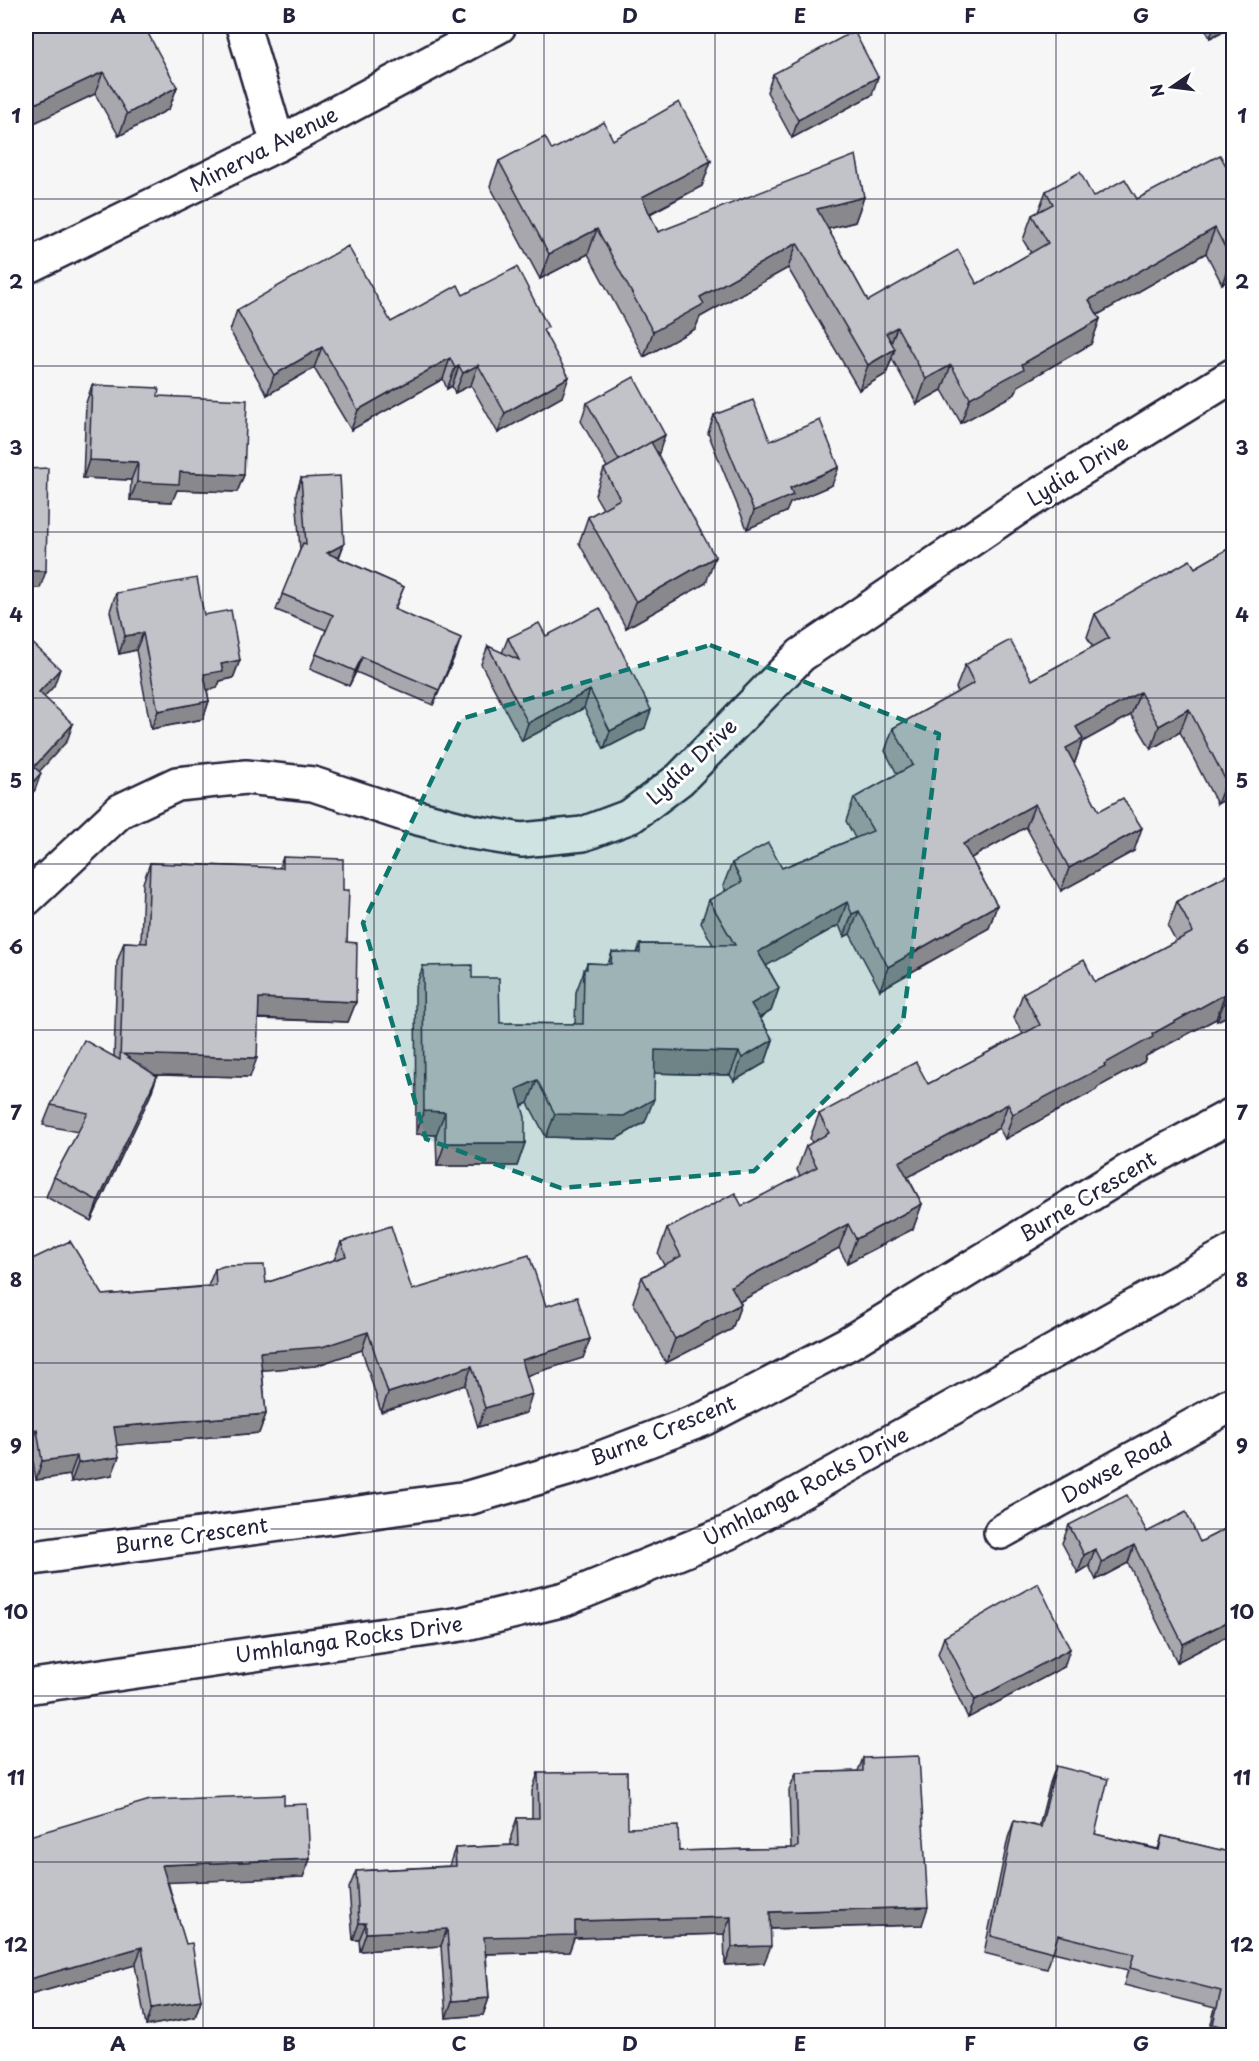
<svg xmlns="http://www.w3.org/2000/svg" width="1259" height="2061" viewBox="0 0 1259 2061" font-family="'Playpen Sans',sans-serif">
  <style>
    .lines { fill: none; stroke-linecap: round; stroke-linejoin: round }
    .minor-casing { stroke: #22223b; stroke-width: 38 }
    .major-casing { stroke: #22223b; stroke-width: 38 }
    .minor { stroke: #fff; stroke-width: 33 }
    .major { stroke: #fff; stroke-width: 33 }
    .wall { fill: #a7a7ad; stroke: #22223b; stroke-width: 1.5 }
    .shaded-wall { fill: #88888d; stroke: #22223b; stroke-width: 1.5 }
    .building { fill: #c2c2c9; stroke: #22223b; stroke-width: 1.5 }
    .marked { fill: #0f766e; fill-opacity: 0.2; stroke: #0f766e; stroke-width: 4.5; stroke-dasharray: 12 8; stroke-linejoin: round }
    .grid { fill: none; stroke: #22223b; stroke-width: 1.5; stroke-opacity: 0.55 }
    .labels { text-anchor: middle; stroke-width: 6; stroke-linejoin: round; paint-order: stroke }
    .street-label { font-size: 21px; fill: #22223b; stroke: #fff }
    .neatline { fill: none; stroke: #22223b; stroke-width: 2 }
    .grid-label { font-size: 20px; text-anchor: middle; font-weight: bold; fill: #22223b }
  </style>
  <rect width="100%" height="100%" fill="#f6f6f7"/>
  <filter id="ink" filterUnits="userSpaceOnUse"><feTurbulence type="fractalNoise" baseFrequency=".0167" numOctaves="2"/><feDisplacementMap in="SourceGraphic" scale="12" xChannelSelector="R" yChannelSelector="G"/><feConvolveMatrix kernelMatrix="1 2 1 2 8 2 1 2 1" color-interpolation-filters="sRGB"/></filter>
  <g filter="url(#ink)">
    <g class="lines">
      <g class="minor-casing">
        <g id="minor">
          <polyline points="243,26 278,144"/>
          <polyline points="26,267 278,144 499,26"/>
          <polyline points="26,899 120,811 177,784 246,777 313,784 407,815 472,832 522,840 583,834 631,816 680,779 801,655 1016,509 1234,375"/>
          <polyline points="1001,1532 1234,1403"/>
          <polyline points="26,1559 468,1498 591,1462 706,1418 847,1344 1130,1170 1234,1114"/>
        </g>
      </g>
      <g class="major-casing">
        <polyline id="major" points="26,1687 462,1624 565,1599 727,1533 1234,1251"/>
      </g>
      <use href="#minor" class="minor"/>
      <use href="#major" class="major"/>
    </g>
    <g class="wall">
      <polygon points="26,26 177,87 169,109 119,136 95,94 26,126 28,131 26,138"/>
      <polygon points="1204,26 1233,26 1210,38"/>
      <polygon points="773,74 872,95 792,138 767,92"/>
      <polygon points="613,140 711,161 702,186 650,214 658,232 864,197 855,222 828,229 868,301 977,284 1031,253 1023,240 1032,215 1038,212 1046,191 1093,197 1137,199 1230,173 1233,171 1233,278 1222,284 1206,253 1097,315 1100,319 1091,344 1018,386 1015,394 961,423 942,390 917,404 892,359 886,374 859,390 788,268 700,317 695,329 644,357 588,254 540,279 490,186 499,161 552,150"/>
      <polygon points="463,295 546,334 562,397 498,433 471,385 455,393 452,386 447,389 443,379 351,430 314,368 267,395 230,331 237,310 391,322"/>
      <polygon points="92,385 158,396 244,475 237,492 177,490 172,502 130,500 131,480 83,478 86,403"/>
      <polygon points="587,403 659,453 658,454 706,583 626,628 579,543 588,517 603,509 595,495 604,469 607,467 581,421"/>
      <polygon points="714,415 770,441 832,485 790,503 786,512 747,529 708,433"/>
      <polygon points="301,478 344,544 339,558 404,587 395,609 456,653 433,705 356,672 349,686 310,669 326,630 276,610 300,550 296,494"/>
      <polygon points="1233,546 1233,795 1217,804 1180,732 1151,749 1131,715 1082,742 1075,762 1073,763 1099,811 1134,851 1061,891 1026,827 971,858 997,905 989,928 880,990 850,934 844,937 839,925 766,965 779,988 771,1011 760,1018 773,1040 765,1063 734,1081 730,1075 654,1073 645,1122 616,1139 546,1137 528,1103 522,1106 525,1143 517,1166 437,1166 436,1135 416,1134 415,989 423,966 472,978 500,1023 575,1024 576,992 587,963 608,964 612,952 637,953 640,944 713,945 701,923 709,900 726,891 723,886 732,863 782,868 855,838 846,821 854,798 897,774 885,751 893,728 958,692 956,688 965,665 1032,680 1093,647 1087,637 1095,614 1195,568"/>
      <polygon points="116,593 204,615 240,660 233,678 220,681 217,688 207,690 209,701 203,719 151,729 136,650 119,654 110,611"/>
      <polygon points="546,636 645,728 604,749 584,708 522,741 481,664 488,646 502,653 508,638"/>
      <polygon points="283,857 343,890 347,942 356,1002 348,1022 258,1019 250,1077 156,1075 157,1076 150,1096 91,1221 46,1197 54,1177 78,1132 43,1125 51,1105 114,1056 117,962 124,942 141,943 143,883 150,863 279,868"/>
      <polygon points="1233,872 1233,1013 1217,1021 1216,1019 1146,1056 1144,1062 1098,1087 1096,1090 1005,1139 999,1128 908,1177 922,1204 913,1229 847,1263 839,1248 739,1302 741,1304 732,1329 666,1363 633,1302 642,1277 664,1265 658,1254 667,1229 742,1206 800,1176 797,1170 806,1146 812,1143 810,1138 819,1114 928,1084 1023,1034 1014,1018 1023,993 1095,982 1119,971 1176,941 1168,926 1177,901"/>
      <polygon points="341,1242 412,1290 546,1306 590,1339 583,1358 527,1375 526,1413 478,1427 465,1385 381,1412 362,1350 315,1366 262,1370 266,1414 259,1433 117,1445 112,1475 71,1482 70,1475 36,1480 31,1448 26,1449 26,1262 103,1295 208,1286 215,1269 266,1283 334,1260"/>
      <polygon points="1069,1525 1147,1532 1200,1542 1233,1525 1233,1633 1177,1662 1128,1563 1096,1580 1089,1566 1078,1573 1062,1543"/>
      <polygon points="944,1637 1064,1667 968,1718 938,1654"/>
      <polygon points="863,1758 922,1925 770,1929 764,1963 725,1965 724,1934 574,1938 569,1952 486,1954 489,1998 483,2015 446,2018 441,1946 360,1951 359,1940 353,1940 349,1888 356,1871 449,1866 455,1848 511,1845 511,1836 517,1818 532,1818 532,1791 538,1773 628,1828 679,1851 791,1848 789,1790 796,1773 858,1771"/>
      <polygon points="1056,1766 1095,1834 1158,1849 1162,1836 1233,1853 1233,2036 1208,2036 1215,2008 1124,1985 1128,1970 1053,1952 1047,1969 984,1953 1008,1838 1014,1821 1039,1827 1050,1783"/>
      <polygon points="284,1805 310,1859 303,1877 168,1882 201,2000 195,2017 146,2026 135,1965 26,1996 26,1837"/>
    </g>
    <g class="shaded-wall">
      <polygon points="1214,26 1233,26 1210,38"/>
      <polygon points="103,72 95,94 26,127 26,108"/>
      <polygon points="878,77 872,95 792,138 798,120"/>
      <polygon points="177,87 169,109 119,136 127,114"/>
      <polygon points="711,161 702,186 633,222 642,197"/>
      <polygon points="864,197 855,222 808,234 817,209"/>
      <polygon points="1215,228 1206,253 1080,325 1089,300"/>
      <polygon points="597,229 588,254 540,279 549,254"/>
      <polygon points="797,243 788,268 700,317 695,329 644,357 653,332 700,297"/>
      <polygon points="1233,258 1233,278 1222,284 1231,259"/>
      <polygon points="1100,319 1091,344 1018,386 1015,394 961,423 970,398 1022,364"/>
      <polygon points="897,327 888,352 886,333"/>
      <polygon points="322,347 314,368 267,395 274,375"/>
      <polygon points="895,349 886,374 859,390 868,365"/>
      <polygon points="450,358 443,379 351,430 358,410"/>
      <polygon points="478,365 471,385 455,393 463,373"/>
      <polygon points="951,365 942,390 917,404 926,379"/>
      <polygon points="459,366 452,386 447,389 455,368"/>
      <polygon points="569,377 562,397 498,433 505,413"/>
      <polygon points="665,435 659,453 612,478 619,460"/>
      <polygon points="89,460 138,462 131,480 83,478"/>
      <polygon points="839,467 832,485 790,503 786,512 747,529 754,511 790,488"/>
      <polygon points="180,472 244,475 237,492 177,490 172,502 130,500 137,482"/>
      <polygon points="344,544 338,559 327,553"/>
      <polygon points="715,557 706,583 626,628 636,602"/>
      <polygon points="26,571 46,571 40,588 26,588"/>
      <polygon points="143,633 136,650 119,654 125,636"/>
      <polygon points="461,638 456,653 433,705 439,690"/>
      <polygon points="362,657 356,672 349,686 355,671"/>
      <polygon points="240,660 233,678 220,681 217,688 197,692 204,674 221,664"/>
      <polygon points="60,669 54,686 32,710 39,692"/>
      <polygon points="590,690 584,708 522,741 528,723"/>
      <polygon points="1140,692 1131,715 1082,742 1075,762 1057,771 1066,748 1076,727"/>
      <polygon points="209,701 203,719 151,729 158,711"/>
      <polygon points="1189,709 1180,732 1151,749 1159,726"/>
      <polygon points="651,710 645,728 604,749 610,731"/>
      <polygon points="73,724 67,741 28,784 34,767"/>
      <polygon points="41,773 35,790 26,800 26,790"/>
      <polygon points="1233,777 1233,795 1217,804 1226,781"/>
      <polygon points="1035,804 1026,827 955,867 963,844"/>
      <polygon points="1142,828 1134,851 1061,891 1069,868"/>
      <polygon points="847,902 839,925 750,975 758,952"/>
      <polygon points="997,905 989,928 880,990 888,967"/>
      <polygon points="859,911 850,934 844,937 852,914"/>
      <polygon points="779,988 771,1011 743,1027 751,1004"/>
      <polygon points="1233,993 1233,1013 1217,1021 1226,997"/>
      <polygon points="1225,994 1216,1019 1146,1056 1144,1062 1098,1087 1096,1090 1005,1139 1013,1114 1104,1064 1152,1034"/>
      <polygon points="259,998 356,1002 348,1022 252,1018"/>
      <polygon points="773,1040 765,1063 734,1081 742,1058"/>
      <polygon points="655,1050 739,1052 730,1075 646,1073"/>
      <polygon points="123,1054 257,1058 250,1077 116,1074"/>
      <polygon points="157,1076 150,1096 91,1221 98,1201"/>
      <polygon points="537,1080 528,1103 508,1112 517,1089"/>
      <polygon points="654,1099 645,1122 616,1139 546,1137 555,1114"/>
      <polygon points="1008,1104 999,1128 890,1187 899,1162"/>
      <polygon points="424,1111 445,1112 436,1135 416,1134"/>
      <polygon points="445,1143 525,1143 517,1166 437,1166"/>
      <polygon points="922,1204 913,1229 847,1263 856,1239"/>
      <polygon points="848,1224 839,1248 722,1311 731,1286"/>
      <polygon points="741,1304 732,1329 666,1363 675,1339"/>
      <polygon points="368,1332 362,1350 315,1366 253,1371 260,1352"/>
      <polygon points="590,1339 583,1358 516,1379 522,1360"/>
      <polygon points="472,1366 465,1385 381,1412 388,1393"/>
      <polygon points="532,1394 526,1413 478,1427 485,1408"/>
      <polygon points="266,1414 259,1433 107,1446 114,1427"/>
      <polygon points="37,1429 31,1448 26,1449 26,1433"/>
      <polygon points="77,1456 70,1475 36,1480 42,1461"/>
      <polygon points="119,1457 112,1475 71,1482 78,1463"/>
      <polygon points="1134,1545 1128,1563 1096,1580 1102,1563"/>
      <polygon points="1095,1549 1089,1566 1078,1573 1084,1555"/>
      <polygon points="1233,1619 1233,1633 1177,1662 1183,1644"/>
      <polygon points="1070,1649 1064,1667 968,1718 975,1700"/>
      <polygon points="310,1859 303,1877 156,1883 162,1865"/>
      <polygon points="928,1907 922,1925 763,1929 770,1912"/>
      <polygon points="731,1917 724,1934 574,1938 569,1952 478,1954 484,1937 575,1921"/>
      <polygon points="359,1923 366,1923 359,1940 353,1940"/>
      <polygon points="447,1929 441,1946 360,1951 366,1933"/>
      <polygon points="771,1946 764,1963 725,1965 732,1947"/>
      <polygon points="142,1947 135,1965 26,1996 26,1980"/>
      <polygon points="489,1998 483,2015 446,2018 452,2001"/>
      <polygon points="201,2000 195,2017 146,2026 152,2008"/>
    </g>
    <g class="building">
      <polygon points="26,26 144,26 177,87 127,114 103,72 26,108"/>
      <polygon points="854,31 878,77 798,120 773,74"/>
      <polygon points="679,102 711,161 642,197 658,232 856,155 864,197 817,209 868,301 958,250 977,284 1048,243 1032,215 1053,204 1046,191 1080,172 1093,197 1125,179 1137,199 1220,155 1230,173 1233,171 1233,258 1231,259 1215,228 1089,300 1100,319 1022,364 1024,369 970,398 951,365 926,379 897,327 886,333 895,349 868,365 797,243 700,297 704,304 653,332 597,229 549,254 499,161 545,137 552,150 604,122 613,140"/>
      <polygon points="348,246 391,322 458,285 463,295 517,267 548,327 543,330 569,377 505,413 478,365 463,373 459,366 455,368 450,358 358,410 322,347 274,375 237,310"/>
      <polygon points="634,377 665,435 619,460 587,403"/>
      <polygon points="92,385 159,388 158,396 247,400 244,475 180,472 179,484 137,482 138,462 89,460"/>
      <polygon points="753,400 770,441 820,420 839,467 790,488 793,495 754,511 714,415"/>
      <polygon points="651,442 715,557 636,602 588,517 620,499 604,469"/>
      <polygon points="48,468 46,571 26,571 26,469"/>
      <polygon points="340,476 344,544 327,553 404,587 394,609 461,638 439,690 362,657 355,671 316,654 333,615 282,594 303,543 306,544 301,478"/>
      <polygon points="1233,546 1233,777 1226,781 1189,709 1159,726 1140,692 1076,727 1083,739 1066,748 1099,811 1123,798 1142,828 1069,868 1035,804 963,844 997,905 888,967 859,911 852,914 847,902 758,952 779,988 751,1004 773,1040 742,1058 739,1052 655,1050 654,1099 624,1116 555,1114 537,1080 517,1089 525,1117 525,1143 445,1143 445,1112 424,1111 423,966 472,965 472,978 499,978 500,1023 583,1024 584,969 587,969 587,963 611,964 612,952 640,953 640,944 735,945 709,900 742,882 732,863 768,843 782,868 873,831 854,798 913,765 893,728 974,683 965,665 1010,640 1032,680 1109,638 1095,614 1190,560 1195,568"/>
      <polygon points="197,578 204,615 231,610 240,660 221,664 223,671 204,674 209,701 158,711 143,633 125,636 116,593"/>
      <polygon points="600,608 651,710 610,731 590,690 528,723 488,646 519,660 508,638 539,623 546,636"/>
      <polygon points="26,637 60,669 39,692 73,724 34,767 41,773 26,790"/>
      <polygon points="283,857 343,859 343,890 349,890 347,942 357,943 356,1002 259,998 257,1058 123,1054 157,1076 98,1201 54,1177 88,1113 51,1105 84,1040 120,1060 124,942 147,943 150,863 283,868"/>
      <polygon points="1233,872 1233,993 1226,997 1225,994 1152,1034 1153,1037 1104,1064 1105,1066 1013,1114 1008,1104 899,1162 922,1204 856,1239 848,1224 731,1286 741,1304 675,1339 642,1277 681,1256 667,1229 735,1193 742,1206 817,1167 806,1146 829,1133 819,1114 916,1062 928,1084 1040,1025 1023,993 1084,960 1095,982 1119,971 1193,932 1177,901"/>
      <polygon points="391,1226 412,1290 529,1255 546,1306 577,1297 590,1339 522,1360 532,1394 485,1408 472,1366 388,1393 368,1332 322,1347 260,1352 266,1414 114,1427 119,1457 78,1463 77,1456 42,1461 37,1429 26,1433 26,1317 27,1316 26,1312 26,1262 70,1241 103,1295 216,1286 215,1269 224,1266 264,1265 266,1283 346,1256 341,1242"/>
      <polygon points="1127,1495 1147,1532 1186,1512 1200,1542 1233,1525 1233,1619 1183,1644 1134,1545 1102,1563 1095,1549 1084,1555 1069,1525"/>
      <polygon points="1038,1583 1070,1649 975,1700 944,1637"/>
      <polygon points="919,1756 928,1907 770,1912 771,1946 732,1947 731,1917 575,1921 575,1935 484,1937 489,1998 452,2001 447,1929 366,1933 366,1923 359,1923 356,1871 456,1866 455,1848 518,1845 517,1818 539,1818 538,1773 627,1772 628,1828 678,1826 679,1851 795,1848 798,1847 796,1773 863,1771 863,1758"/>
      <polygon points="1056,1766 1108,1779 1095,1834 1159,1850 1162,1836 1233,1853 1233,2029 1213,2024 1221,1991 1130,1968 1134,1954 1058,1935 1053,1952 991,1936 1014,1821 1041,1827"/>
      <polygon points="284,1795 284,1805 307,1804 310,1859 162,1865 186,1944 192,1943 201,2000 152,2008 142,1947 26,1980 26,1837 150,1800"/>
    </g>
  </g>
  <path class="marked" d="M710,645l229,89 -36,288 -149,149 -193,17 -135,-49 -63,-216 98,-204z"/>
  <path class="grid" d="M203,26v2010M374,26v2010M544,26v2010M715,26v2010M885,26v2010M1056,26v2010M26,199h1208M26,366h1208M26,532h1208M26,698h1208M26,864h1208M26,1030h1208M26,1197h1208M26,1363h1208M26,1529h1208M26,1696h1208M26,1862h1208"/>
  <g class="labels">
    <g class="street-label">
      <text transform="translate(264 150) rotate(-27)" y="7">Minerva Avenue</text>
      <text transform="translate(1078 471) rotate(-32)" y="7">Lydia Drive</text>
      <text transform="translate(692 762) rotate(-43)" y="7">Lydia Drive</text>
      <text transform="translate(1088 1197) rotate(-31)" y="7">Burne Crescent</text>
      <text transform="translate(663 1431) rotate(-22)" y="7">Burne Crescent</text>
      <text transform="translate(1117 1468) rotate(-29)" y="7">Dowse Road</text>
      <text transform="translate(806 1487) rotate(-28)" y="7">Umhlanga Rocks Drive</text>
      <text transform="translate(191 1536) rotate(-8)" y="7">Burne Crescent</text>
      <text transform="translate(349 1640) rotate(-8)" y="7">Umhlanga Rocks Drive</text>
    </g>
  </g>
  <rect width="1259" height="2061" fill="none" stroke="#fff" stroke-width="66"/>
  <g transform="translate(1172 87) rotate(256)" stroke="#ffffff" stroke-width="4.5" paint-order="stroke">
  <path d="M0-4.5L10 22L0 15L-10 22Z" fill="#22223b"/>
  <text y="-9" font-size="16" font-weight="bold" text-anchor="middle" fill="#22223b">N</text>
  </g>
  <rect x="33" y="33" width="1193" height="1995" class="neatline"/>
  <g class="grid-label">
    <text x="118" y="23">A</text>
    <text x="289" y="23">B</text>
    <text x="459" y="23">C</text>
    <text x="630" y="23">D</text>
    <text x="800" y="23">E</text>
    <text x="970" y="23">F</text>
    <text x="1141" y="23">G</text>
    <text x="16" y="123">1</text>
    <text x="1242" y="123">1</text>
    <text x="16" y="289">2</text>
    <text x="1242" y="289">2</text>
    <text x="16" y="455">3</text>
    <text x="1242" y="455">3</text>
    <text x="16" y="622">4</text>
    <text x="1242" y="622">4</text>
    <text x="16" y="788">5</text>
    <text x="1242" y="788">5</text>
    <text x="16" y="954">6</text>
    <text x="1242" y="954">6</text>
    <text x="16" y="1120">7</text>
    <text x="1242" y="1120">7</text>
    <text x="16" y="1287">8</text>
    <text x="1242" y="1287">8</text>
    <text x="16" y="1453">9</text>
    <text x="1242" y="1453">9</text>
    <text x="16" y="1619">10</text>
    <text x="1242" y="1619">10</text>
    <text x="16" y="1785">11</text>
    <text x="1242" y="1785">11</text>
    <text x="16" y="1952">12</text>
    <text x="1242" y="1952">12</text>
    <text x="118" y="2051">A</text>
    <text x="289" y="2051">B</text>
    <text x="459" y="2051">C</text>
    <text x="630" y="2051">D</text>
    <text x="800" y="2051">E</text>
    <text x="970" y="2051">F</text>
    <text x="1141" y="2051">G</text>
  </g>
</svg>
